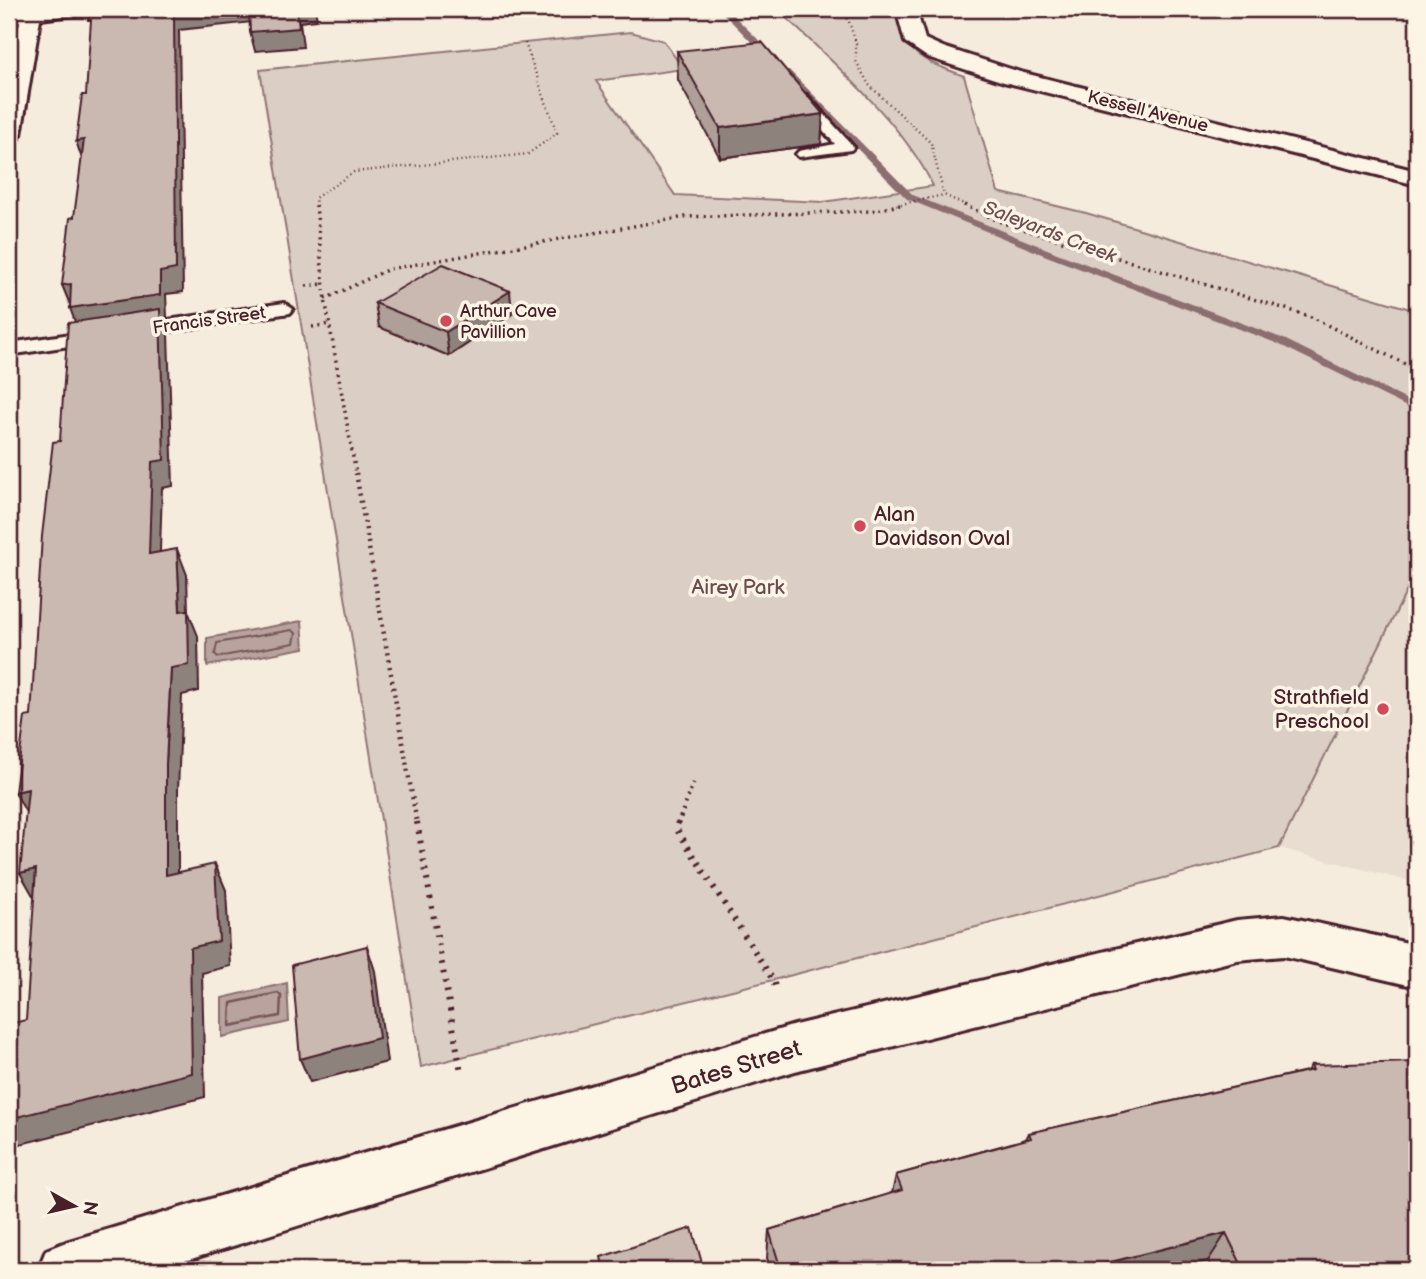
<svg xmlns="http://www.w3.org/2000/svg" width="1426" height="1279" viewBox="0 0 1426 1279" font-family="'Balsamiq Sans',sans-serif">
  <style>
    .built { fill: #e8ddd0 }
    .green { fill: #dbcec4; stroke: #927678; stroke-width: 2 }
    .water { fill: #b8a39e; stroke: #8c6e70; stroke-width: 2 }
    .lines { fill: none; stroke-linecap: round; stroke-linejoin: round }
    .shore-far1 { stroke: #765459; stroke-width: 2 }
    .shore { stroke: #765459; stroke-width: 2.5 }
    .stream { fill: #8c6e70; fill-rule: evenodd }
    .service-casing { stroke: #4a1f2b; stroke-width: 6 }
    .minor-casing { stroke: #4a1f2b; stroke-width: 6 }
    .path-far3 { stroke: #4a1f2b; stroke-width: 2.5; stroke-dasharray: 1 3.5; stroke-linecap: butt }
    .path-far2 { stroke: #4a1f2b; stroke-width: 3.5; stroke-dasharray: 2 4.5; stroke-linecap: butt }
    .path-far1 { stroke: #4a1f2b; stroke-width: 4.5; stroke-dasharray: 2 5; stroke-linecap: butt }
    .path { stroke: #4a1f2b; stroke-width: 6; stroke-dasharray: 2.5 7; stroke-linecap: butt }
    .service { fill: #fcf5e5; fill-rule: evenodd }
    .minor { fill: #fcf5e5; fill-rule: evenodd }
    .wall { fill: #ae9f98; stroke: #4a1f2b; stroke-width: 2 }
    .shaded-wall { fill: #8d827c; stroke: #4a1f2b; stroke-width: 2 }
    .building { fill: #cab9b1; stroke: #4a1f2b; stroke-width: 2 }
    .poi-dot { fill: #d1495b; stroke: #fcf5e5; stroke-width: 2.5 }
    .labels { text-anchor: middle; stroke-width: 7; stroke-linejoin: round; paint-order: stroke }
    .far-street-label { font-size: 18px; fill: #4a1f2b; stroke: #fcf5e5 }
    .far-poi-label { font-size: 18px; fill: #4a1f2b; stroke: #fcf5e5; text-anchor: start }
    .far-water-label { font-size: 19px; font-style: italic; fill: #704d53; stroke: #fcf5e5 }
    .poi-label { font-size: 21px; fill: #4a1f2b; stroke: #fcf5e5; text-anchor: start }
    .park-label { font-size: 21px; fill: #6e4b51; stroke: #fcf5e5 }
    .near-street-label { font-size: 24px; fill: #4a1f2b; stroke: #fcf5e5 }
  </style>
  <rect width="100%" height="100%" fill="#f5ecde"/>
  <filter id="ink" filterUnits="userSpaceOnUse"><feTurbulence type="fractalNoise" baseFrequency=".0143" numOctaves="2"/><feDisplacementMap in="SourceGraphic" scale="14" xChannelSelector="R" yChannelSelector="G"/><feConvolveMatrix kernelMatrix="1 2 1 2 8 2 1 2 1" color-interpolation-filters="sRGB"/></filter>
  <g filter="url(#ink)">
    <polygon class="built" points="1417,570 1417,883 1279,848"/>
    <path class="green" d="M777,9h118c10,47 27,51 69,67l34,116 88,21 331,98v259l-138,278 -506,132 -352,87 -161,-997 371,-38 33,9 19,28 -87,12 79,114 148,7 110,-16c-30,-64 -105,-128 -156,-177z"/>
    <g class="water">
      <polygon points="302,621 304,648 207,666 207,638"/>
      <polygon points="287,983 289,1022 222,1037 222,998"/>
    </g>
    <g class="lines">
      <polygon class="shore-far1" points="292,630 296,633 294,643 218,657 215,654 217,643"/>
      <polygon class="shore" points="278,993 281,996 280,1016 230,1026 231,1003"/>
      <g class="stream">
        <polygon points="719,9 727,9 772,53 772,57 766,57"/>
        <polygon points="783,70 789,70 913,195 1057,253 1284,339 1417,405 1417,412 1276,343 1049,257 907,199 783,74"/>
      </g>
      <g class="service-casing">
        <g id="service">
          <polygon points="802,94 807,95 851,144 854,147 851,150 799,157 796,154 799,151 835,144 795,98"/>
          <polygon points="284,303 293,309 290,313 9,355 9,343"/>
        </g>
      </g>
      <g class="minor-casing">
        <g id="minor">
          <polygon points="92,9 89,13 40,19 21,135 17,140 9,142 9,76 20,21 9,22 9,10"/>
          <polygon points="896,9 916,9 925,39 943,47 1020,72 1417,171 1417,185 1004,82 927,57 905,42"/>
          <polygon points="1284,916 1417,945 1417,987 1284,956 1237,960 795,1071 156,1270 38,1270 46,1250 66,1242 795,1025 1237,920"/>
        </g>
      </g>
      <g class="path-far3">
        <polyline points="837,9 848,19 856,43 856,61 869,85 931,143 944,195 968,206"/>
        <polyline points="316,206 315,198 354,172 528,154 557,133 525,43"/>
        <polyline points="892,206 944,195"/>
      </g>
      <g class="path-far2">
        <polyline points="316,205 325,299 356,474"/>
        <polyline points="964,205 1003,223 1309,316 1417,370"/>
        <polyline points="306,286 324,284"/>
        <polyline points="325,299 389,269 685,217 871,211 900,205"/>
        <polyline points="312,327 330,324"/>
      </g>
      <g class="path-far1">
        <polyline points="356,473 417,824"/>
        <polyline points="678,824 695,778"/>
      </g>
      <g class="path">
        <polyline points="417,822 461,1072"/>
        <polyline points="678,822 676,828 773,980 776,990"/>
      </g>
      <use href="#service" class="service"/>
      <use href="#minor" class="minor"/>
    </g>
    <g class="wall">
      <polygon points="677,51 823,114 821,144 720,158 678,80"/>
      <polygon points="375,303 512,314 449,356 379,327"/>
      <polygon points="1311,1065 1417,1270 1213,1270 1208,1261 1172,1270 771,1270 767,1258 769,1230 892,1193 896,1175 1026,1139 1029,1133 1307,1071"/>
    </g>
    <g class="shaded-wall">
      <polygon points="197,9 250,9 253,22 179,30 183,292 166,294 167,317 163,318 168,334 173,486 162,488 159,581 149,554 78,330 70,308 160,272 174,11"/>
      <polygon points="297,9 315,9 317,20 300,22 303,47 255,51 250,32"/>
      <polygon points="823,114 821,144 720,158 720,128"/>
      <polygon points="84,140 83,162 76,141"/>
      <polygon points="71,284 71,307 62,285"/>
      <polygon points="510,291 512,314 449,356 446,332"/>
      <polygon points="177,549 187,575 188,611 198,636 199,691 182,695 178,790 178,901 166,875 166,763 171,668 180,611"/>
      <polygon points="28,789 29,818 15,792"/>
      <polygon points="215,864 226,890 230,966 202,973 205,1097 9,1147 9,1119 190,948"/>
      <polygon points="36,869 35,899 20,873"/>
      <polygon points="367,946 375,971 387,1062 310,1082 300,1059"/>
      <polygon points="1226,1233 1208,1261 1172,1270 1079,1270"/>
    </g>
    <g class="building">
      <polygon points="89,9 197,9 174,11 176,269 160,272 160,295 70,308 71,284 62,285 70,218 74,217 84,140 76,141 82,95 86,95 91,20 88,20"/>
      <polygon points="249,9 297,9 299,28 250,32"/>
      <polygon points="762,42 823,114 720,128 677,51"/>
      <polygon points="443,264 510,291 446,332 375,303"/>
      <polygon points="160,309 164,460 152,462 149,554 177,549 180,611 188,610 189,665 171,668 166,763 166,875 215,864 219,941 190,948 192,1073 9,1119 9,1024 26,1020 36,869 20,873 28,789 15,792 25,717 31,716 42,536 53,442 60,441 68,323"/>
      <polygon points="367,946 379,1038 300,1059 292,965"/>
      <polygon points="1417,1062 1417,1270 1244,1270 1226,1233 1079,1270 781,1270 769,1230 902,1190 896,1175 1031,1138 1029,1133 1313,1070 1311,1065"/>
      <polygon points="692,1228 704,1270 604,1270 601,1257"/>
      <polygon points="528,1260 529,1270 491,1270"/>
    </g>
  </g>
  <g class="poi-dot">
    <circle cx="446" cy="321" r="7"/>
    <circle cx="860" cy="526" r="7"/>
    <circle cx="1383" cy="709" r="7"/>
  </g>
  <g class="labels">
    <g class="far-street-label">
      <text transform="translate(1148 111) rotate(14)" y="6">Kessell Avenue</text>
      <text transform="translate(209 320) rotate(-8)" y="6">Francis Street</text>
    </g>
    <g class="far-poi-label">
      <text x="460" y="317">Arthur Cave<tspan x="460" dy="21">Pavillion</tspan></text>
    </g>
    <g class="far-water-label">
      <text transform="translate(1050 231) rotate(21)" y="7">Saleyards Creek</text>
    </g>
    <g class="poi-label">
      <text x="874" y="521">Alan<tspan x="874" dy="24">Davidson Oval</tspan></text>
      <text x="1369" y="704" text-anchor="end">Strathfield<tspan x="1369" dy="24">Preschool</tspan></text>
    </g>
    <g class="park-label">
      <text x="738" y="594">Airey Park</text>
    </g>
    <g class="near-street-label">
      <text transform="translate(736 1067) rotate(-17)" y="8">Bates Street</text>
    </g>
  </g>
  <rect width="1426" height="1279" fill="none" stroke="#fcf5e5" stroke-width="35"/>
  <rect x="18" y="18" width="1391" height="1244" fill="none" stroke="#4a1f2b" stroke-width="2.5" filter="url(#ink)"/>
  <g transform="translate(74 1206) rotate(98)" stroke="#fcf5e5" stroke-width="5" paint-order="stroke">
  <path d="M0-5L12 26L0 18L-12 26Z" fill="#4a1f2b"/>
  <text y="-10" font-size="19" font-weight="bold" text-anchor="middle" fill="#4a1f2b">N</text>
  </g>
</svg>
